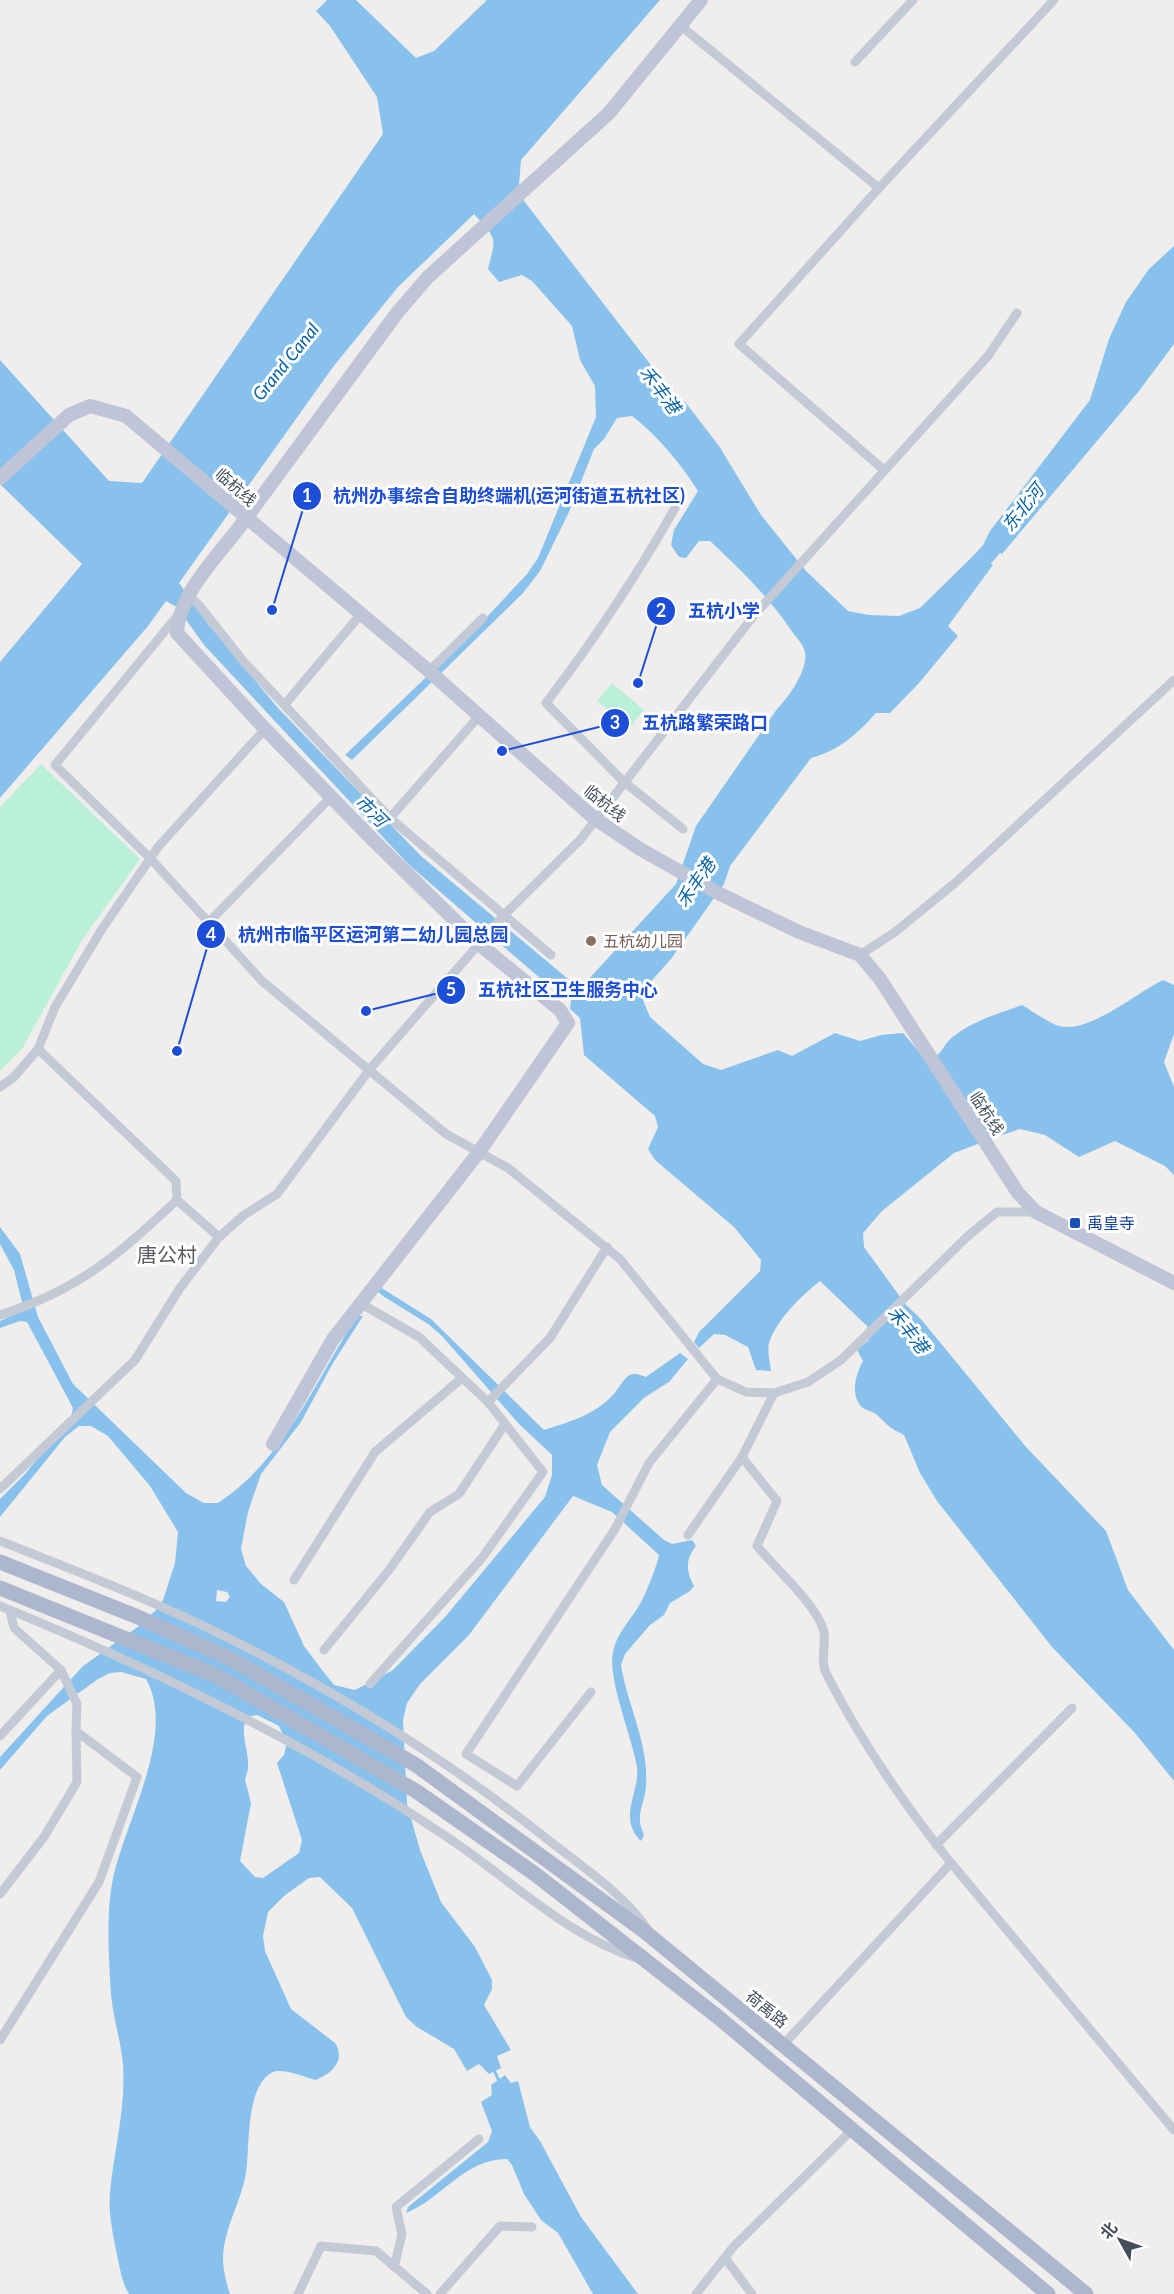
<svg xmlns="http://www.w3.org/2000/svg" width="1174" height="2294" viewBox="0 0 1174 2294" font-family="Lato,'Noto Sans SC',sans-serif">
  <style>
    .green { fill: #baefda }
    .water { fill: #87c1ec; fill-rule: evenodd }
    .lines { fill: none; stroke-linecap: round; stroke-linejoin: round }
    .stream { stroke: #87c1ec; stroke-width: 3 }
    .river { stroke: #87c1ec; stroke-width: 18 }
    .street { stroke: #c3c9d5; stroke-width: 9 }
    .secondary { stroke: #bfc5d7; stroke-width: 14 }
    .primary { stroke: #acb6cd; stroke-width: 15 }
    .secondary-bridge { stroke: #bfc5d7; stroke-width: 14 }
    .education-dot { fill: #8d6e63; stroke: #fff; stroke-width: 2 }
    .transit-dot { fill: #1a4fb4; stroke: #fff; stroke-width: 2 }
    .labels { text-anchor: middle; stroke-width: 6; stroke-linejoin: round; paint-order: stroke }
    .street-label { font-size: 16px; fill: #454c5b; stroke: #fff }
    .education-label { font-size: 16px; fill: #785e54; stroke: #fff; text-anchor: start }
    .transit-label { font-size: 16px; fill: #164399; stroke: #fff; text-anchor: start }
    .water-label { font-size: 18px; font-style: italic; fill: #0a65a8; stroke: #fff }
    .quarter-label { font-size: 20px; fill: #5a5c62; stroke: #fff }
    .leader { fill: none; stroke: #1d4ed8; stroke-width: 2 }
    .callout-dot { fill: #1d4ed8; stroke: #fff; stroke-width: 2 }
    .mark-label { font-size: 18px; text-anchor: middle; font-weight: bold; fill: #fff }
    .callout-label { font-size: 18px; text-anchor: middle; font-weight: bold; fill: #1d4ed8; stroke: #fff; stroke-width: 6; stroke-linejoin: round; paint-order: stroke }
  </style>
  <rect width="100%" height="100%" fill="#f0eeed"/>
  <g class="green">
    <polygon points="612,683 644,710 629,728 597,701"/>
    <polygon points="41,764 140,859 82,940 22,1049 0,1071 0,807"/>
  </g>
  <g class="water">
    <path d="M327,0h29l60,58 18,-7 53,-51h173l-139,160 -2,25 5,16 147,190 15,12 33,43 42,69 45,56 42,40 21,4 30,1 21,-8 56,-55 17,12 -45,61 10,10 -39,47 -29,30h-14c-20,22 -36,37 -65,45l-81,108 -6,18 -53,75 -26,29 -2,12 7,17 53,47 18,6 57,-20 14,6 43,-23 25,8 21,-6 22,-2 24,28c18,-8 14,-15 27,-25 19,-15 45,-23 68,-31 12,7 25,17 37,21 30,8 77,-33 104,-46l11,5v49l-10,28 10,25v88l-9,-9 -50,-25 -36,16 -34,-22 -25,-6 -24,8 -42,16 -72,58 -19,22 1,14 42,58 14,13 106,129 80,84 22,59 46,60v131l-39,-48 -83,-86 -115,-146 -17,-28 -16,-38c-16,-8 -14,-8 -26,-19 -4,-5 -13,-5 -17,-10 -11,-13 -5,-32 2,-45l-6,-11 12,-10 -2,-14 -47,-45c-19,15 -43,38 -51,62 -2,8 1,20 2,28l-15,-1 -8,-23 -23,-12 -11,-1 -15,14 -5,-6 5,-10 61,-61 1,-11 -27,-33 -79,-67 -7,-11 10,-22 -3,-11 -71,-61 -4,-37 -10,-9 1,-8 -12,-13 -11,-3 -140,-121 -204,-219 -27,-38 -11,-6 -18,25 -148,172v-136l82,-98 -82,-80v-124l109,121 33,2 241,-349 -6,-37 -47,-71 -14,-15zM474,214c24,27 22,22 14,55l11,13 23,-7 10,6 40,45 8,34 15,26 1,31 -58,141 -11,16 -56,60 -126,121 7,5 171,-167 17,-22 29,-59 25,-63 10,-10 13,-21 15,-2c25,19 49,48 66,75l-24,39 -3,15 8,12 7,1 13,-17h11c30,28 58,55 81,89 4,6 11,13 13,19 7,17 -15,48 -27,60l-81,117 -20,58 -90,98 -12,2 -153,-128 -143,-148 -70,-84 -29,-41 154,-216 65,-80z"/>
    <polygon points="1174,246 1174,344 1139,391 1002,554 984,543 990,531 1090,400 1109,339 1126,302 1149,269"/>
    <path d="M0,1227l20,27 18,63 35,67 113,109 18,10h14c66,-43 98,-123 139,-187h6l-30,47 -32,59 -40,52 -13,38 -7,37 5,17 15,18 23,18 20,44 18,24 12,15 21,5 38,-20 52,-53 100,-120 7,-22v-20l-34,-32 -76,-87 -14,-12 -45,-28 -6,-5 3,-4 51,32 113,111c25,-8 47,-14 66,-32 7,-6 11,-16 18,-22 6,-4 12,-1 18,1l34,-24 8,6 -19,23 -24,15 -35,35 -13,33 5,20 62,55 8,4 20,-4 4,6c-11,14 -10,25 -2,40l-4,5 -20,12 -6,12 -14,10 -25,29 -4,11c6,39 28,79 25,120 -1,21 -12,28 -2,50l-3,6c-24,-24 -1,-48 -4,-74 -5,-31 -32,-93 -23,-119 4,-15 15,-27 23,-39 7,-10 20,-43 22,-54l-47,-43 -39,-16 -104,139 -49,49 -13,19 -4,17 4,84 13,46 21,52 34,45 17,33v9l-8,16 27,45 -14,6 4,12 -12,6 -10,-10 -12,7 -13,-22 -37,-22 -11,-10 -54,-109 -32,-31 -11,1 -25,18 -16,16 -5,24 2,15 26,58 44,34c11,17 -3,31 -20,37 -11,-3 -34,-13 -44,-7 -26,16 -21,75 -25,100 -5,29 -22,55 -23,85 0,12 3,24 7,36h-101c-7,-11 -9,-26 -12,-39 -4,-21 -9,-42 -7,-63 4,-42 16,-84 13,-127 -2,-24 -10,-47 -12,-71 -2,-33 -5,-78 1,-110 10,-58 66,-149 34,-205l-25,-7 -11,1 -12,6 -51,37 -47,54v-13l83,-91 56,-40 18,-17 6,-9 12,-37 3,-31 -28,-46 -42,-50 -17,-10h-12l-14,11 -65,80v-18l26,-26 45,-56 2,-9 -46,-86 -7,-1 -20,7v-7l24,-11 -10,-40 -14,-26zM217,1590l10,2 3,5 -4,5 -10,-1zM257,1715l22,11 8,17 -3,12 -7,8 25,77 -3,13 -36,25 -8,-1 -15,-16 11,-58 -6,-24c10,-21 -8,-43 2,-62z"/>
    <path d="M505,2075l6,8 7,-2 12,46 10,14 41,76 57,77h-45l-35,-61 -17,-13 -17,-26 -12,-29 -5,-6c-43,0 -64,39 -101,54l2,-6 80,-65 4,-11 -11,-29 11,-7 -1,-10z"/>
  </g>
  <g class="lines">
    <polyline class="stream" points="493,2068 499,2081"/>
    <polyline class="river" points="969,575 1008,530"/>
    <g class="street">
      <polyline points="681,26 879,188"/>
      <polyline points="855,62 913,0"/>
      <polyline points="884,470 739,344 879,188 1054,0"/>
      <path d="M680,499c-41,74 -83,137 -134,204l77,78 60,48"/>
      <polyline points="189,596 199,605 244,662 390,818 551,955"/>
      <polyline points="178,615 55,765 150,858 262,981 446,1134 508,1168 620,1259 717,1379 746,1392 774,1393 808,1382 841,1360 968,1236 997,1212 1036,1212"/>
      <polyline points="429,671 483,618"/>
      <polyline points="285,704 361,614"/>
      <polyline points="390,818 479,716"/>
      <polyline points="209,922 331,797"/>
      <polyline points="860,955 895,932 955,883 1174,680"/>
      <polyline points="0,1087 14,1077 38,1049 55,1007 102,929 158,847 265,729"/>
      <polyline points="177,1200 219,1237 244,1215 277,1194 370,1069 505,914 580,840 755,614 988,356 1017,313"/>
      <polyline points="360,1303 419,1337 488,1402 543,1472 482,1558 370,1684"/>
      <path d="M0,1315c79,-25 118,-60 177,-115l-1,-19 -138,-132"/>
      <polyline points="488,1402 550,1338 607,1247"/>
      <path d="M742,1457l35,44 -20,45c18,22 61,60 67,86 2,13 -4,29 2,41 35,69 77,130 125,190"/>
      <polyline points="0,1489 135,1360 180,1288 219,1237"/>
      <polyline points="688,1535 742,1457 774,1393"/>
      <path d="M0,1541c76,30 152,59 226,96 115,57 225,125 325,205 34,27 73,52 97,88"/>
      <polyline points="294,1580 375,1452 462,1378"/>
      <path d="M0,1606c154,63 306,137 444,229 66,43 119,100 195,124"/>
      <polyline points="324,1650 389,1570 430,1512 459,1494 505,1424"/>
      <polyline points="591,1692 517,1786 466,1754 615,1529 649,1463 717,1379"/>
      <polyline points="0,1736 61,1670"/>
      <polyline points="936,1845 1072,1708"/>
      <polyline points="0,1894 44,1837 77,1782 76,1731"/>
      <polyline points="0,2040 99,1882 137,1777 76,1731 77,1704 61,1670 14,1628 10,1611"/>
      <polyline points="783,2045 951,1863 1174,2130"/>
      <polyline points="725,2258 752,2294"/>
      <polyline points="394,2267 402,2235 396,2207 479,2139"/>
      <polyline points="298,2294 321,2246 376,2251 427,2294"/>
      <polyline points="440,2294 500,2226 532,2227"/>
      <polyline points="696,2294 734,2246 853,2129"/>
    </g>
    <g class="secondary">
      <polyline points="0,478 69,415 90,406 126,416 429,671 594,818 640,849 720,894 799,932 860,955 880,979 1018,1193 1036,1212 1174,1283"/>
      <polyline points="252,510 397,313 428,277 609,113 701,0"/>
      <path d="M241,525c-23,31 -62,68 -64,108l88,96 108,111 106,104 81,66 8,13 -89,129 -146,187 -60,105"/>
    </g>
    <g class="primary">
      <polyline points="0,1562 138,1617 231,1659 416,1765 644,1931 1086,2294"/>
      <polyline points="0,1588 215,1675 416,1791 535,1874 718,2017 1048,2294"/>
    </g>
    <polyline class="secondary-bridge" points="241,525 252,510"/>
  </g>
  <circle class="education-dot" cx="591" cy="941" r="6"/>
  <rect class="transit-dot" x="1069" y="1217" width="12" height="12" rx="3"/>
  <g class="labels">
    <g class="street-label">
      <text transform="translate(236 487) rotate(41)" y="6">临杭线</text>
      <text transform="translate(605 803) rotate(38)" y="6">临杭线</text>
      <text transform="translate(987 1113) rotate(57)" y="6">临杭线</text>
      <text transform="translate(767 2009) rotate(39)" y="6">荷禹路</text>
    </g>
    <g class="education-label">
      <text x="603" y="947">五杭幼儿园</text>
    </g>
    <g class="transit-label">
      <text x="1087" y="1229">禹皇寺</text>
    </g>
    <g class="water-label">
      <text transform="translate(286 362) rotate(-51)" y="6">Grand Canal</text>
      <text transform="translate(660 390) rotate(53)" y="6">禾丰港</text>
      <text transform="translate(1023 508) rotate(-51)" y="6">东北河</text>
      <text transform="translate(371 811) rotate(45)" y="6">市河</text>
      <text transform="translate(696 883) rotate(-55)" y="6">禾丰港</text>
      <text transform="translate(908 1330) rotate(52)" y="6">禾丰港</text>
    </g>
    <g class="quarter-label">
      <text x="167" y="1262">唐公村</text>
    </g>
  </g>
  <path class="leader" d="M272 610L307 496M638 683L661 611M502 751L615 723M177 1051L211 934M366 1011L451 990"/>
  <g class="callout-dot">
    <circle cx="272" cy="610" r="6"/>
    <circle cx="638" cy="683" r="6"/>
    <circle cx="502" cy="751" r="6"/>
    <circle cx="177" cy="1051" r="6"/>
    <circle cx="366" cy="1011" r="6"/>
    <circle cx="307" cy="496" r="15"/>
    <circle cx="661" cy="611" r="15"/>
    <circle cx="615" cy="723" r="15"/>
    <circle cx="211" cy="934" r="15"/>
    <circle cx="451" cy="990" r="15"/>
  </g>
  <g class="mark-label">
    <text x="307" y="502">1</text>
    <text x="661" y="617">2</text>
    <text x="615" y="729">3</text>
    <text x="211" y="941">4</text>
    <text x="451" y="996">5</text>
  </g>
  <g class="callout-label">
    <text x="509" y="502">杭州办事综合自助终端机(运河街道五杭社区)</text>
    <text x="724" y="617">五杭小学</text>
    <text x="705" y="729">五杭路繁荣路口</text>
    <text x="373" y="941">杭州市临平区运河第二幼儿园总园</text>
    <text x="568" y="996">五杭社区卫生服务中心</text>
  </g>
  <g transform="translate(1120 2240) rotate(310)" stroke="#ffffff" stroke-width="4.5" paint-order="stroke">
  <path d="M0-4.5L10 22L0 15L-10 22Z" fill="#454c5b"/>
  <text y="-9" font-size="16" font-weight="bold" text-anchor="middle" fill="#454c5b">北</text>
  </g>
</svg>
